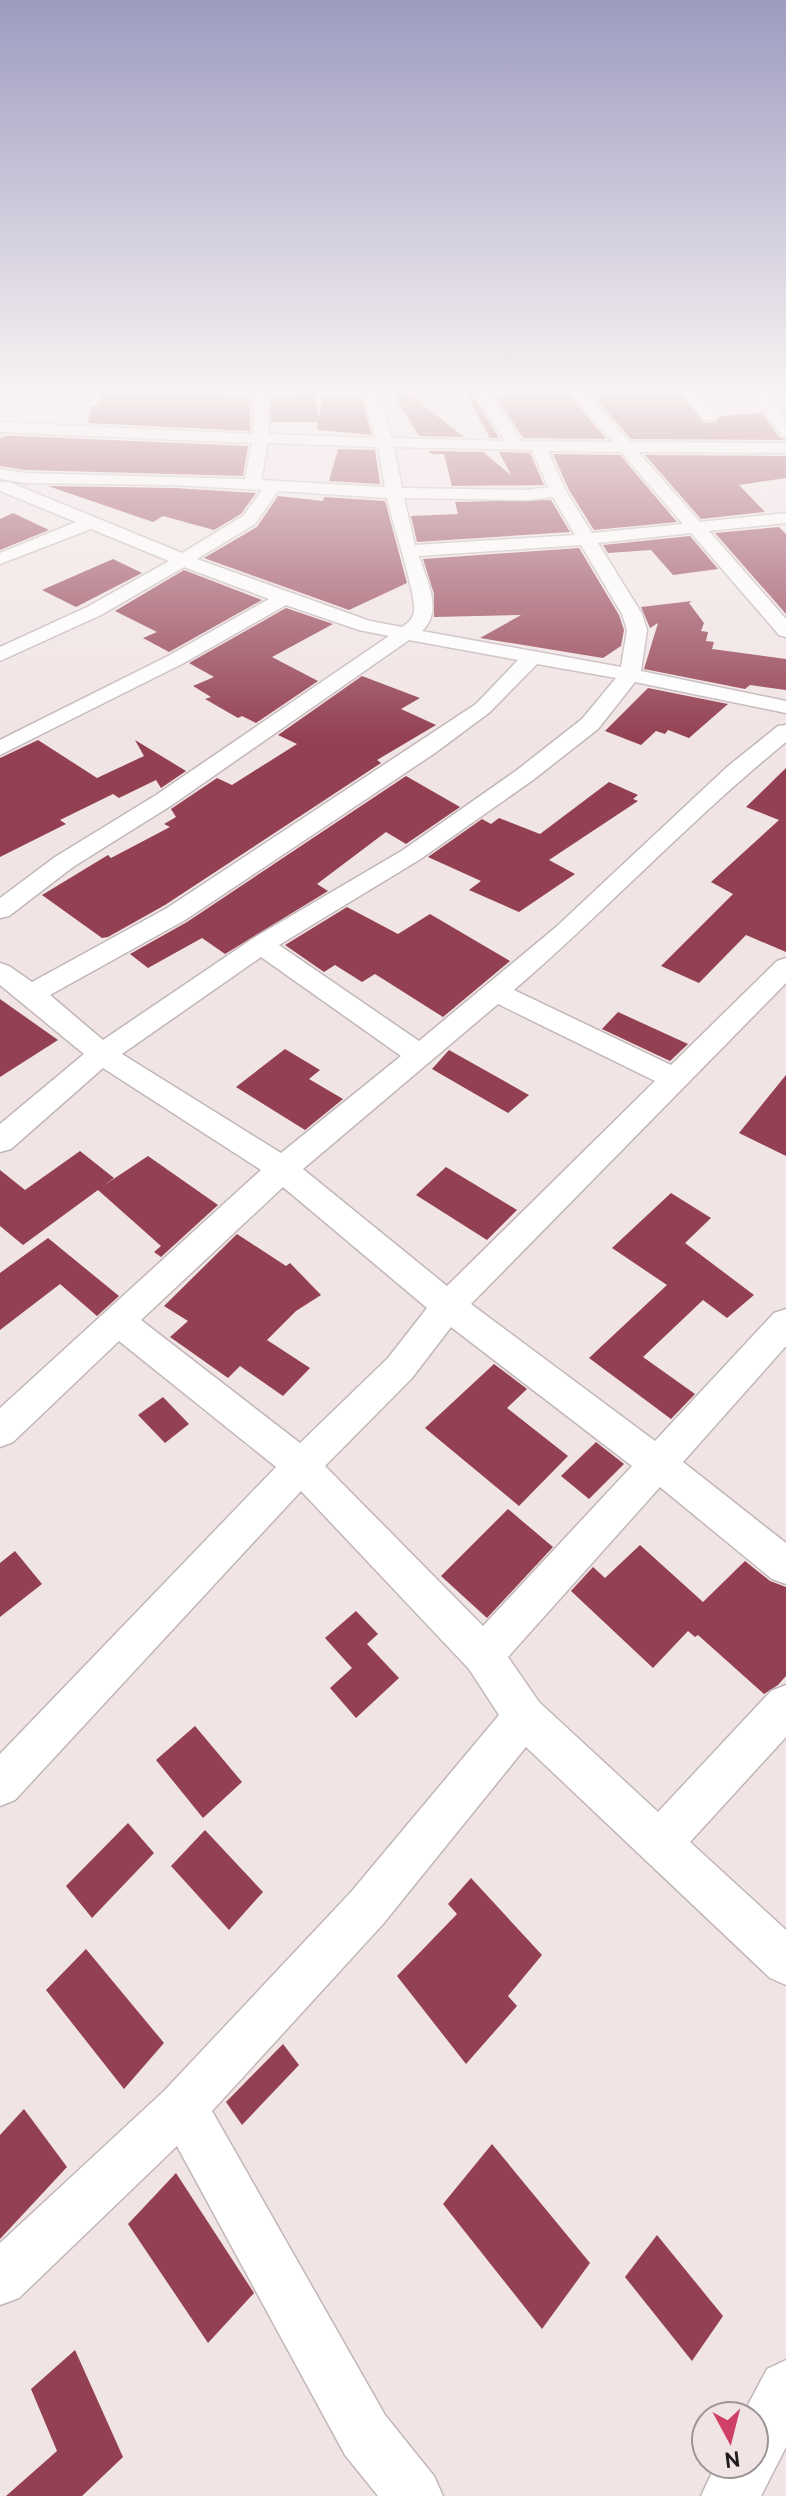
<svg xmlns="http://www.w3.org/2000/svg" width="786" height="2496" viewBox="0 0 786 2496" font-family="Overpass,sans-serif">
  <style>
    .building { fill: #934052 }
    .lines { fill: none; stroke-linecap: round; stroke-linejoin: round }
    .street-casing { stroke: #c2b6b8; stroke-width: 3 }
    .street { fill: #fff; fill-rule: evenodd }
  </style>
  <rect width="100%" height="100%" fill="#f1e4e5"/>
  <g class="building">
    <polygon points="228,389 228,396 250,395 250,431 88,423 91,406 99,406 101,390"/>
    <polygon points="390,389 403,389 464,437 419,436"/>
    <polygon points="463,389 469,389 499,438 490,438"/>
    <polygon points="491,389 565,389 606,439 523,438"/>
    <polygon points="638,389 676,389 704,423 716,422 720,416 762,413 779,437 786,440 631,439 590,392"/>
    <polygon points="314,393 319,417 322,397 361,396 372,435 317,430 318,422 271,422 270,395"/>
    <polygon points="8,436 18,436 248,446 243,476 25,470 0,466 0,438"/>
    <polygon points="338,449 375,450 380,484 329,481"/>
    <polygon points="429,451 483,452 511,475 499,452 530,453 544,485 452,486 444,454 431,454"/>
    <polygon points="553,454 620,455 677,522 594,530 569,490"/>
    <polygon points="645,455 786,456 786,478 739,485 765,512 701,519"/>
    <polygon points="48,486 174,488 256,493 241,514 214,530 163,516 153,522"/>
    <polygon points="278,496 323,501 324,497 385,501 407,583 349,610 204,558 257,527"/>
    <polygon points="551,500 570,532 417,542 411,516 458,514 455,502"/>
    <polygon points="13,513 49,530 0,550 0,519"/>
    <polygon points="779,527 786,534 786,614 715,533"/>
    <polygon points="690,536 718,569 673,575 651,550 608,553 603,545"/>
    <polygon points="579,548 619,615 624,630 621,646 603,658 480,638 521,615 434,617 434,594 423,559"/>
    <polygon points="113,559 142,573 76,607 42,590"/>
    <polygon points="184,570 262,600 169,652 143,638 157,632 115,611"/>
    <polygon points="692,601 689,603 704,623 701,631 708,632 706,641 714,642 712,649 786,659 786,690 750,685 745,689 644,669 658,623 650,628 641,607"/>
    <polygon points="286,608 333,624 272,657 318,681 256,723 242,716 238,718 205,699 211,697 193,686 214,677 189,663"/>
    <polygon points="362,676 420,698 401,709 436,725 377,760 381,763 165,905 108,937 102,938 42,895 108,855 111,858 170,827 164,824 176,817 171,809 217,778 232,785 297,744 278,735"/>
    <polygon points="648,688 728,704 689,738 668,730 665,734 656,731 641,745 605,731"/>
    <polygon points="38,740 97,778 144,756 135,740 186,771 161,788 156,780 119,798 113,794 60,820 66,824 0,857 0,758"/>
    <polygon points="786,768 786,952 746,935 699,983 661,966 733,894 711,882 779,820 746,807"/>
    <polygon points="406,776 460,807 406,844 386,832 317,884 328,891 225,954 202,938 148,968 130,954 187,922"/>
    <polygon points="609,782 638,795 633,799 638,801 549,860 575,874 519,912 469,890 481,881 428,857 482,819 491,824 499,818 540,834"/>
    <polygon points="347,907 398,934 430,914 510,961 443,1017 375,974 362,982 335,965 324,972 285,945"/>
    <polygon points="0,999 58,1040 0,1077"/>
    <polygon points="618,1012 688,1044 670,1061 602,1029"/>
    <polygon points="285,1049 320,1070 309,1079 343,1099 305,1130 236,1087"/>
    <polygon points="449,1050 529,1095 508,1113 432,1069"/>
    <polygon points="786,1075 786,1156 739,1133"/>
    <polygon points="80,1151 114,1178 103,1186 148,1156 218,1205 161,1257 154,1252 161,1246 98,1190 23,1245 0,1226 0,1170 25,1190"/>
    <polygon points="446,1167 517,1210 487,1240 416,1195"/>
    <polygon points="671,1193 711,1218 685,1243 754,1295 727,1318 703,1300 643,1357 695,1394 671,1419 589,1358 667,1285 612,1248"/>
    <polygon points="237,1234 286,1266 290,1263 321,1295 296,1311 267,1340 310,1368 283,1396 240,1366 228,1378 170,1337 188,1321 164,1306"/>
    <polygon points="48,1238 119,1296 97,1316 60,1284 0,1330 0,1273"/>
    <polygon points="494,1364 527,1389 507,1408 568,1456 519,1506 425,1428"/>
    <polygon points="163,1397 189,1424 165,1443 138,1415"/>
    <polygon points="596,1442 624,1464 589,1499 561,1476"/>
    <polygon points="508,1509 553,1547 487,1618 441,1576"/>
    <polygon points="640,1545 703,1602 745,1561 770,1581 786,1587 786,1676 778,1685 764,1694 698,1635 695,1637 688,1631 653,1668 571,1591 593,1567 605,1578"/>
    <polygon points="15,1551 42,1584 0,1617 0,1563"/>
    <polygon points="356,1611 378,1634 367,1644 399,1678 356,1718 330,1688 352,1668 325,1638"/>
    <polygon points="195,1726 242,1782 203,1818 156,1760"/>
    <polygon points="128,1823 154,1853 92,1918 66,1886"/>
    <polygon points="205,1830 263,1892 229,1930 171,1866"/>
    <polygon points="471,1878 542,1955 508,1996 517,2006 466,2064 397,1976 457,1914 448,1904"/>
    <polygon points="86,1949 164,2043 124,2089 46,1990"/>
    <polygon points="283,2044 299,2065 242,2125 226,2102"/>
    <polygon points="24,2109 67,2167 0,2239 0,2135"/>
    <polygon points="492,2144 590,2263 542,2329 443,2204"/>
    <polygon points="176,2173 254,2293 208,2343 128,2224"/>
    <polygon points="657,2235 723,2316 692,2361 625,2277"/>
    <polygon points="75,2350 123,2457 82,2496 6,2496 57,2451 31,2389"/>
  </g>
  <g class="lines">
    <g class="street-casing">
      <g id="street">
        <path d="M253,389h14l2,45 107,4 -14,-49h14l16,49 113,3 -33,-52h15l34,52 92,1 -45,-53h15l47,53 156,1v10l-148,-1 62,70 86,-9v10l-77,8 77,88v18l-7,-2 -88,-102 -93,10 44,71 5,16 -6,41 145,30v12l-151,-31 -37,47 -65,51 -114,80 -140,85 140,96 137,-114 171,-160 51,-41 8,-1v17c-95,77 -179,168 -272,248l157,75 106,-104 9,-3v25l-315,321 184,137 119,-128 12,-4v37l-103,116 103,81v41l-14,-5 -112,-92 -152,170 31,45 119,110 113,-121 15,-6v52l-96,105 96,88v55l-16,-7 -244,-231 -143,177 -171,187 173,304 49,61 9,20h-65l-33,-41 -168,-309 -158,152 -19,7v-62l165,-153 186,-198 148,-177 -30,-46 -168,-178 -286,309 -15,6v-52l276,-287 -157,-126 -106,101 -13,5v-39l261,-238 -158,-102 -92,81 -11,3v-28l84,-70 -84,-69v-22l9,3 23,16 135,-74 309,-204 42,-44 -109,-20 -237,165 -99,62 -64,49 -9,2v-20l55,-41 101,-62 233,-159 -30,-6 -73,-25 -104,59 -182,91v-15l168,-84 101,-57 -85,-32 -83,48 -101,46v-14l87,-40 82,-46 -78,-32 -91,35v-11l76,-31 -76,-31v-9h9l173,71 61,-37 19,-26 -88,-5 -149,-2 -25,-4v-10l25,4 220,6 7,-36 -252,-11v-10l253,12zM268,443l110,4 7,40 -124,-7zM394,447l138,3 16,37 -21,3 -125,-2zM548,451l73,1 62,72 -91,9 -26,-42zM278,491l109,7c5,24 30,98 27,114 -2,8 -6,11 -12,15l-32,-6 -173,-62 58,-35zM553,497l22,38 -160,10 -11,-47 123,2zM581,545l41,69 5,16 -6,37 -199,-36c22,-20 4,-52 -3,-75zM537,664l79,14 -34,41 -65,51 -114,80 -151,89 -149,101 -53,-45 135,-75 250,-167 55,-41zM261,957l140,99 -120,97 -159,-99zM498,1004l157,77 -208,205 -144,-117zM283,1187l144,121 -39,50 -88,85 -159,-123zM451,1327l181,139 -149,160 -158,-160 87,-88z"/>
        <polygon points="679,389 694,389 717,417 714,420 704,420"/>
        <polygon points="749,389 764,389 786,421 786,437 781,435"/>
        <polygon points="786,2360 786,2447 761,2496 701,2496 716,2464 754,2464 754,2416 742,2416 767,2369"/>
      </g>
    </g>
    <use href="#street" class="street"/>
  </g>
  <linearGradient id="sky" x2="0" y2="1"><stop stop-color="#9d9bc0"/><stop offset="0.53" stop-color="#f9f3f3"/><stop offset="1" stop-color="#f9f3f3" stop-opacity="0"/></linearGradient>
  <rect width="786" height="739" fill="url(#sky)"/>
  <g transform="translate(730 2440) rotate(173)"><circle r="38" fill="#f1e4e5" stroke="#9d9495" stroke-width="2"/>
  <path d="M0-6L14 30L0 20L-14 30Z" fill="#cf4066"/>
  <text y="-12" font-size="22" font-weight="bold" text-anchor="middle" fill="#1f1b1c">N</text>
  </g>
</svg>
